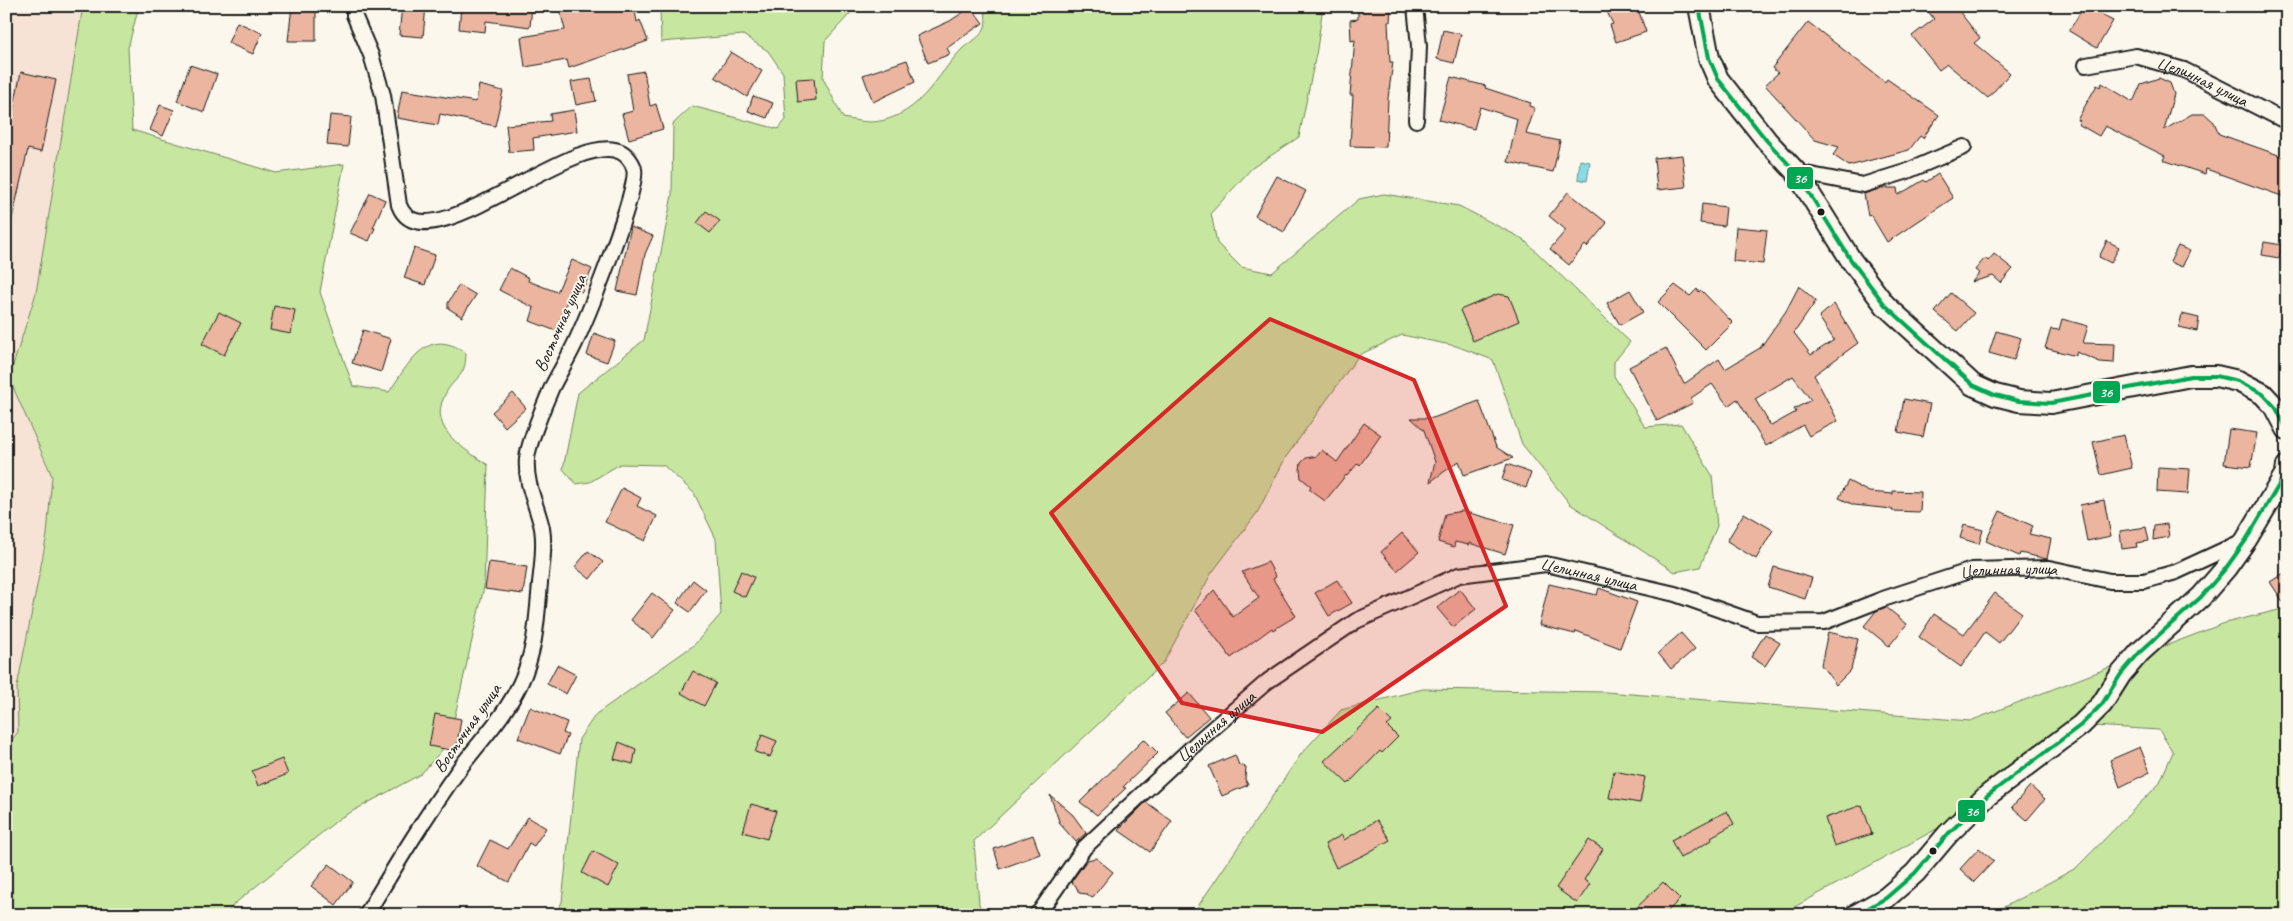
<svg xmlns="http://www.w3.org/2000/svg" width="2293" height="921" viewBox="0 0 2293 921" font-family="Caveat,sans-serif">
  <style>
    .built { fill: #f6e3d5 }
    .green { fill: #c7e7a0; stroke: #72825e }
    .water { fill: #8bdbe6; stroke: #5f8f95 }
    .building { fill: #ebb5a0; stroke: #1c1c1c; fill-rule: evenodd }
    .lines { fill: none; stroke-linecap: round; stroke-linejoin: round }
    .street-casing { stroke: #1c1c1c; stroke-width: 18 }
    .secondary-casing { stroke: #1c1c1c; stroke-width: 24 }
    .street { stroke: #fbf7ec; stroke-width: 14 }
    .secondary { stroke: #fbf7ec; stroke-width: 20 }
    .bus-1-casing { stroke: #fbf7ec; stroke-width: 8 }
    .bus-1 { stroke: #00a651; stroke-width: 4 }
    .marked { fill: #d62828; fill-opacity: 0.2; stroke: #d62828; stroke-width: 4; stroke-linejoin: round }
    .bus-dot { fill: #1c1c1c; stroke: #fbf7ec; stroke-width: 2 }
    .labels { text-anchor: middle; stroke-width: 4; stroke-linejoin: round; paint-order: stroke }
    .street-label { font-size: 18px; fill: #1c1c1c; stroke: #fbf7ec }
    .line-badge { stroke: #fbf7ec; stroke-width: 2 }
    .badge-label { font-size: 14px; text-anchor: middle; font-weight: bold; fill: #fff }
  </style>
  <rect width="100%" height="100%" fill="#fbf7ec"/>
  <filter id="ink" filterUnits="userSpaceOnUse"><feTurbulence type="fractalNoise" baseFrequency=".02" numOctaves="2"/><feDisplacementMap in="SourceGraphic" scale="10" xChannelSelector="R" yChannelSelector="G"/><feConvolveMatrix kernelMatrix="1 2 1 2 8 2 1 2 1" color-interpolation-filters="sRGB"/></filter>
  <g filter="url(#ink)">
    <polygon class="built" points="6,6 83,6 36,293 9,378 52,476 47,535 17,687 18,732 6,747"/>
    <g class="green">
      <path d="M83,6h56l-11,42 4,82 144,43 68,-9 -24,128 33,94 36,6c20,-29 38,-67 77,-39 0,27 -13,23 -22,44 -16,33 22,53 44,68l-4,122 -35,155 -28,32 -81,44 -107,87 -6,10h-221v-168l12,-15 -1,-45 30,-152 5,-59 -43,-98 27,-85z"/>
      <path d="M660,6h197l-32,35 -2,37 20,40c21,4 32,7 53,-2 30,-13 45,-46 67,-68 9,-8 17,-9 22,-21 2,-5 0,-12 0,-18l1,-3h337l-6,43 -18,88 -47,31 -41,45 6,30 24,24 31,6 87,-74 25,-5 75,12 64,33 107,103 -16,20v14l31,51 36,-3 31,51 5,51 -17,41 -25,5 -105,-68 -48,-60 -29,-84 -37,-14 -54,-11 -43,20 -73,102 -29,56 -46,61 -47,88 -190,179 5,63 4,11h-428l7,-13 17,-163 17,-25 98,-69 27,-31 -5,-75 -22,-46 -31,-28 -43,-1 -30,18 -14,2 -13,-15 15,-76 66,-53 28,-145 1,-71 19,-18 86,23 8,-9 -3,-47 -15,-22 -25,-16 -82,7z"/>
      <polygon points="2287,608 2287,915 1989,915 2076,868 2159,784 2173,752 2159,730 2077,725 1951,821 1780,915 1192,915 1301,754 1341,710 1423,689 1606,692 1970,721 2225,623"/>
    </g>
    <polygon class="water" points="1580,160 1590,162 1587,181 1578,179"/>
    <g class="building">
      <polygon points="292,6 316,6 316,41 288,41"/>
      <polygon points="402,6 426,6 423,37 399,35"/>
      <polygon points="461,6 532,6 530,27 486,21 485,32 459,29"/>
      <polygon points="559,6 634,6 637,22 640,20 648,41 569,68 567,60 525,67 521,37 565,30"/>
      <polygon points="1358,6 1391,6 1390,22 1388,22 1390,62 1393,62 1388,98 1386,147 1350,146 1353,95 1350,95 1355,40 1351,41 1350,20 1358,19"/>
      <polygon points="1604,6 1637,6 1646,32 1616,42 1610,25 1613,24"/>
      <polygon points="1924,6 1955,6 1980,38 1974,43 2010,73 1988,98 1947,64 1939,70 1912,36 1934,19"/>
      <polygon points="2084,6 2113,21 2097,48 2069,31"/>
      <polygon points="971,7 983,23 947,48 950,54 928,63 917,36 950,21"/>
      <polygon points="237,22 262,33 253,54 228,43"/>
      <polygon points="1808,22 1885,82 1887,79 1939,115 1923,138 1920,136 1909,150 1849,166 1833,155 1839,147 1815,140 1765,85 1778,73 1772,68"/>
      <polygon points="1443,30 1461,34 1454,63 1437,59"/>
      <polygon points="731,52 762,71 747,97 715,77"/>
      <polygon points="907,60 915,82 873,102 863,75"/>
      <polygon points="190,65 217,74 204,112 177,101"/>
      <polygon points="644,71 650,106 656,104 663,129 629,139 622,114 633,111 627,74"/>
      <polygon points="21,72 56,80 41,152 28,149 12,219 6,219 6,144"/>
      <polygon points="1451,77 1486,86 1485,88 1531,103 1529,106 1535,108 1526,134 1560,141 1553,172 1508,162 1517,119 1480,107 1474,129 1439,120"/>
      <polygon points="814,78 816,100 798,102 796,79"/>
      <polygon points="2159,78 2170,83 2174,94 2164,130 2192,114 2205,114 2214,122 2219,134 2287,158 2287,198 2206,169 2205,174 2163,160 2165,156 2105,126 2099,136 2078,124 2080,121 2077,120 2097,85 2100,87 2102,83 2133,102 2141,84"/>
      <polygon points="591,79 596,101 576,105 571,82"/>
      <polygon points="479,85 503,91 495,126 440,114 438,125 397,118 402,90 476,102"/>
      <polygon points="753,96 773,103 767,118 748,111"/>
      <polygon points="160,105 174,110 163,136 150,130"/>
      <polygon points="574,110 577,131 533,138 534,150 509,152 506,125 551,121 550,114"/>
      <polygon points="330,115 351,117 348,147 327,145"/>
      <polygon points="1682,155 1686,187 1657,190 1654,158"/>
      <polygon points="1938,174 1953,198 1887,242 1871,215 1868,216 1864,194 1882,188 1897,188 1898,195 1924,180 1926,182"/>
      <polygon points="1277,176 1306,191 1284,232 1255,216"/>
      <polygon points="1568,192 1607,223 1587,247 1585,245 1569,265 1550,249 1566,230 1549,216"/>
      <polygon points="370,193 385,200 373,228 375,228 369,241 350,233"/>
      <polygon points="1702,204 1726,207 1724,226 1700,223"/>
      <polygon points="706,211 720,221 710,233 697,223"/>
      <polygon points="631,227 653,236 645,254 637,295 617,291"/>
      <polygon points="1736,227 1767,230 1763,264 1733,261"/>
      <polygon points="2107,241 2119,247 2111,263 2099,257"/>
      <polygon points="2264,242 2282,245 2279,258 2262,255"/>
      <polygon points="2178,246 2190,251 2182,267 2170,262"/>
      <polygon points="414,248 435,255 425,285 404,278"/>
      <polygon points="1994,254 2013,269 2001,283 1993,276 1972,282 1979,273 1975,270 1985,258 1988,261"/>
      <polygon points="572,260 592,269 582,292 572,288 556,331 530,321 534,308 499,290 510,268 529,278 528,281 557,292"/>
      <polygon points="459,285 476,295 462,317 448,308 448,303"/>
      <polygon points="1675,285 1690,296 1697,289 1699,292 1701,290 1733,323 1706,350 1658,302"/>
      <path d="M1799,286l17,15 -22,32 17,22 23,-15 -15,-23 15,-13 24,39 -44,32 24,46 -29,15 -6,-11 -37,21 -29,-47 -9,7 -16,-22 -21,14 2,5 -36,18 -28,-54 37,-19 18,36 35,-25 6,10 35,-21 26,-37zM1793,376l18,24 -17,9 2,3 -25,14 -16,-27z"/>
      <polygon points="1630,290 1643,312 1620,325 1607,303"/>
      <polygon points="1951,293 1974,313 1958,331 1935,312"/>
      <polygon points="1498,294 1509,296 1519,321 1473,341 1460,310"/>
      <polygon points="274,306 295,310 291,334 270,330"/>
      <polygon points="219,312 241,323 224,355 202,344"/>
      <polygon points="2182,314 2199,318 2197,331 2179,327"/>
      <polygon points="2062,319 2088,326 2083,343 2115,344 2114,363 2100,362 2076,352 2076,356 2045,348 2051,329 2059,330"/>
      <polygon points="363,330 391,339 381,372 352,363"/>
      <polygon points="1996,331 2021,338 2014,360 1989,353"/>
      <polygon points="594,333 615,341 607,362 587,355"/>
      <polygon points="513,393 526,408 505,427 492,412"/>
      <polygon points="1904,399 1930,404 1923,437 1898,432"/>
      <polygon points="1479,401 1496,447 1513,458 1464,475 1459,461 1430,482 1435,462 1424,430 1411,418 1433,418"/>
      <polygon points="1364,423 1381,435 1360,465 1358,463 1347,476 1346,475 1325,501 1309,489 1311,486 1301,478 1300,469 1301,463 1306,458 1317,456 1322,450 1337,462"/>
      <polygon points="2229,429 2257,433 2251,467 2224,464"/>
      <polygon points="2124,435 2132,468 2101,475 2093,442"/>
      <polygon points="1507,464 1531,473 1526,488 1502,480"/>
      <polygon points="2158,467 2190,469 2188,494 2157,492"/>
      <polygon points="1848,481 1869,492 1893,494 1893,491 1921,492 1920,512 1892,511 1892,509 1854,505 1839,498"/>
      <polygon points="622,488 641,498 637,506 657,516 645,541 605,522"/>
      <polygon points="2104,500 2111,536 2087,541 2080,505"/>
      <polygon points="1462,511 1514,525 1505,554 1469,543 1469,545 1455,542 1454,547 1438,542 1445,514"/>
      <polygon points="2000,511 2033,526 2029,534 2051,539 2047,559 2020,553 2019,556 1986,541"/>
      <polygon points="1744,513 1773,530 1756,559 1727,541"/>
      <polygon points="2167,524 2169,537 2153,540 2154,526"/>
      <polygon points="1964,525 1983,530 1979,544 1960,538"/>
      <polygon points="2146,527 2149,541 2136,543 2137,547 2122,549 2120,531"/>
      <polygon points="1402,533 1419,552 1397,571 1381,552"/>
      <polygon points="588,551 603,562 590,579 575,567"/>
      <polygon points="489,562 527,567 523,594 485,589"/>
      <polygon points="1268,562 1276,577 1273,579 1296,616 1273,630 1272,628 1231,658 1195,610 1214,590 1233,617 1259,598 1242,572"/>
      <polygon points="1774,567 1812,578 1805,599 1768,587"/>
      <polygon points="741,571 754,577 745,597 732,591"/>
      <polygon points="2287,571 2287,608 2270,582"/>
      <polygon points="693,580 706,590 690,612 677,603"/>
      <polygon points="1337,580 1352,603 1329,616 1315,593"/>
      <polygon points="1549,584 1597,595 1599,588 1637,602 1620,648 1576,631 1575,634 1539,625"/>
      <polygon points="1460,589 1476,609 1453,627 1437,608"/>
      <polygon points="652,593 675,610 653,638 631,620"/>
      <polygon points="1995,593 2022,613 1999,643 1985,632 1961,667 1919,637 1934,614 1964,634"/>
      <polygon points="1886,607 1907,624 1889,646 1864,626 1876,611"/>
      <polygon points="1828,632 1858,639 1851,670 1836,685 1821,665"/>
      <polygon points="1681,633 1695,649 1671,669 1658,653"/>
      <polygon points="1765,634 1780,643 1765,666 1751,657"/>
      <polygon points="557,665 576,675 566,694 547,684"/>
      <polygon points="693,671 716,683 704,706 681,693"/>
      <polygon points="1189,693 1209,717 1185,737 1165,713"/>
      <polygon points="530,707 567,722 563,733 568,735 560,754 518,738"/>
      <polygon points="1379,709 1392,722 1387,726 1398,737 1382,753 1380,751 1348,784 1324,761"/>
      <polygon points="435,714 461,719 456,751 429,746"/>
      <polygon points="762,735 777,741 770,757 755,752"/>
      <polygon points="1144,739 1158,753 1123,787 1126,788 1097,815 1080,802"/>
      <polygon points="619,742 636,749 633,764 614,759"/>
      <polygon points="2140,747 2150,772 2120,787 2110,760"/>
      <polygon points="1235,755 1239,765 1246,767 1245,779 1248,785 1222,796 1209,766"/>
      <polygon points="282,759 288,774 258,786 252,771"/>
      <polygon points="1614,771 1645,777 1640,803 1609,798"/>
      <polygon points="2030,786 2045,799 2027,820 2012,807"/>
      <polygon points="1050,795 1073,815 1086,833 1076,842 1060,824"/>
      <polygon points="1146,802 1172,821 1150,852 1118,830"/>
      <polygon points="751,804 776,811 767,839 743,832"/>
      <polygon points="1862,805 1872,834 1834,846 1825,818"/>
      <polygon points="1727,811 1734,824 1711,837 1712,840 1680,858 1671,840"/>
      <polygon points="528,817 546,828 534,846 529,843 509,882 477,866 490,840 508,849"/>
      <polygon points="1377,820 1390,840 1364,855 1336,868 1325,844 1342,835 1344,840"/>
      <polygon points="1033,835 1040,854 1000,869 994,849"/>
      <polygon points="1589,840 1603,849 1584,880 1590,884 1577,903 1556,888"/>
      <polygon points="1979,848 1994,861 1974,882 1960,869"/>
      <polygon points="593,851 619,865 608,887 582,873"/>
      <polygon points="1096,858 1113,872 1092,898 1087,894 1079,893 1076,886 1071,882 1087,860"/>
      <polygon points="329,864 353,882 336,905 311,886"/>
      <polygon points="1663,882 1680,899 1664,915 1629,915"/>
    </g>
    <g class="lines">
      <g class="street-casing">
        <g id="street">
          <path d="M354,6v9l17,40 12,40 16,110c25,65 175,-78 222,-53 6,3 12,11 13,17 6,18 -46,146 -57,170 -7,16 -17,32 -25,48 -7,16 -24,57 -25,72 -2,25 10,46 15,69 3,18 0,37 -2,55 -3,34 -4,68 -20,101 -15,32 -39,56 -60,84 -34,47 -64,97 -94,147"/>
          <polyline points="1415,6 1419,46 1416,120"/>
          <path id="s1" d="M2086,65l50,-9 48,14 103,52"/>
          <polyline points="1796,172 1863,185 1905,172 1964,147"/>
          <path id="s2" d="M1036,915l5,-5 43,-62 120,-112 64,-55 88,-60 103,-46 87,-11 129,30 82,29 67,-1 59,-23 89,-29 77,-2 61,13h34l32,-9 67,-31"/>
        </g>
      </g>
      <g class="secondary-casing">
        <g id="secondary">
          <polyline points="1699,6 1709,58 1718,79 1767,141 1796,172 1851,260 1885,305 1973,385 1995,395 2019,401 2051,403 2191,376 2216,376 2238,381 2263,394 2276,408 2287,429"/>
          <polyline points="1856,915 1886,898 1915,873 1948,834 1988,795 2081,725 2102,704 2121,674 2140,652 2201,597 2226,568 2246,540 2286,473 2287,466"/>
        </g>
      </g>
      <use href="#street" class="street"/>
      <use href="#secondary" class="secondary"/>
      <g class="bus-1-casing">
        <g id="bus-1">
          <polyline points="1699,6 1709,58 1718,79 1767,141 1796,172 1851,260 1885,305 1973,385 1995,395 2019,401 2051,403 2191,376 2216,376 2238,381 2263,394 2276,408 2287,429"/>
          <polyline points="1856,915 1886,898 1915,873 1948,834 1988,795 2081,725 2102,704 2121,674 2140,652 2201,597 2226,568 2246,540 2286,473 2287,468"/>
        </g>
      </g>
      <use href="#bus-1" class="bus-1"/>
    </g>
  </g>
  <path class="marked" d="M1270,319l144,61 92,226 -184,126 -140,-29 -131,-190z"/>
  <g class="bus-dot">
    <circle cx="1821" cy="212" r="4.5"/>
    <circle cx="1933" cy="851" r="4.5"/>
  </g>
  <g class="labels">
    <g class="street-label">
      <text dy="6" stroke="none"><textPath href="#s1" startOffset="122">Целинная улица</textPath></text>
      <text transform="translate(560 323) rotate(-66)" y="6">Восточная улица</text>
      <text dy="6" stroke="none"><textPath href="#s2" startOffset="1118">Целинная улица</textPath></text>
      <text dy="6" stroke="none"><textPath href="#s2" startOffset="682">Целинная улица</textPath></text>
      <text dy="6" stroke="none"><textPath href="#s2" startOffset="262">Целинная улица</textPath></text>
      <text transform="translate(467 728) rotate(-55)" y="6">Восточная улица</text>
    </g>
  </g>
  <g class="line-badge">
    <rect x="1786" y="166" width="28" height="24" rx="5" fill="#00a651"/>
    <rect x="2092" y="380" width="29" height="24" rx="5" fill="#00a651"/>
    <rect x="1957" y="799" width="29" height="24" rx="5" fill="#00a651"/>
  </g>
  <g class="badge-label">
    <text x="1800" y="183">36</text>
    <text x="2106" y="397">36</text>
    <text x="1972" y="816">36</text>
  </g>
  <rect width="2293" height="921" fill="none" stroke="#fbf7ec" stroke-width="25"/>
  <rect x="12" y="12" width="2268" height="896" fill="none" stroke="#1c1c1c" stroke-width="2" filter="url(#ink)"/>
</svg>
